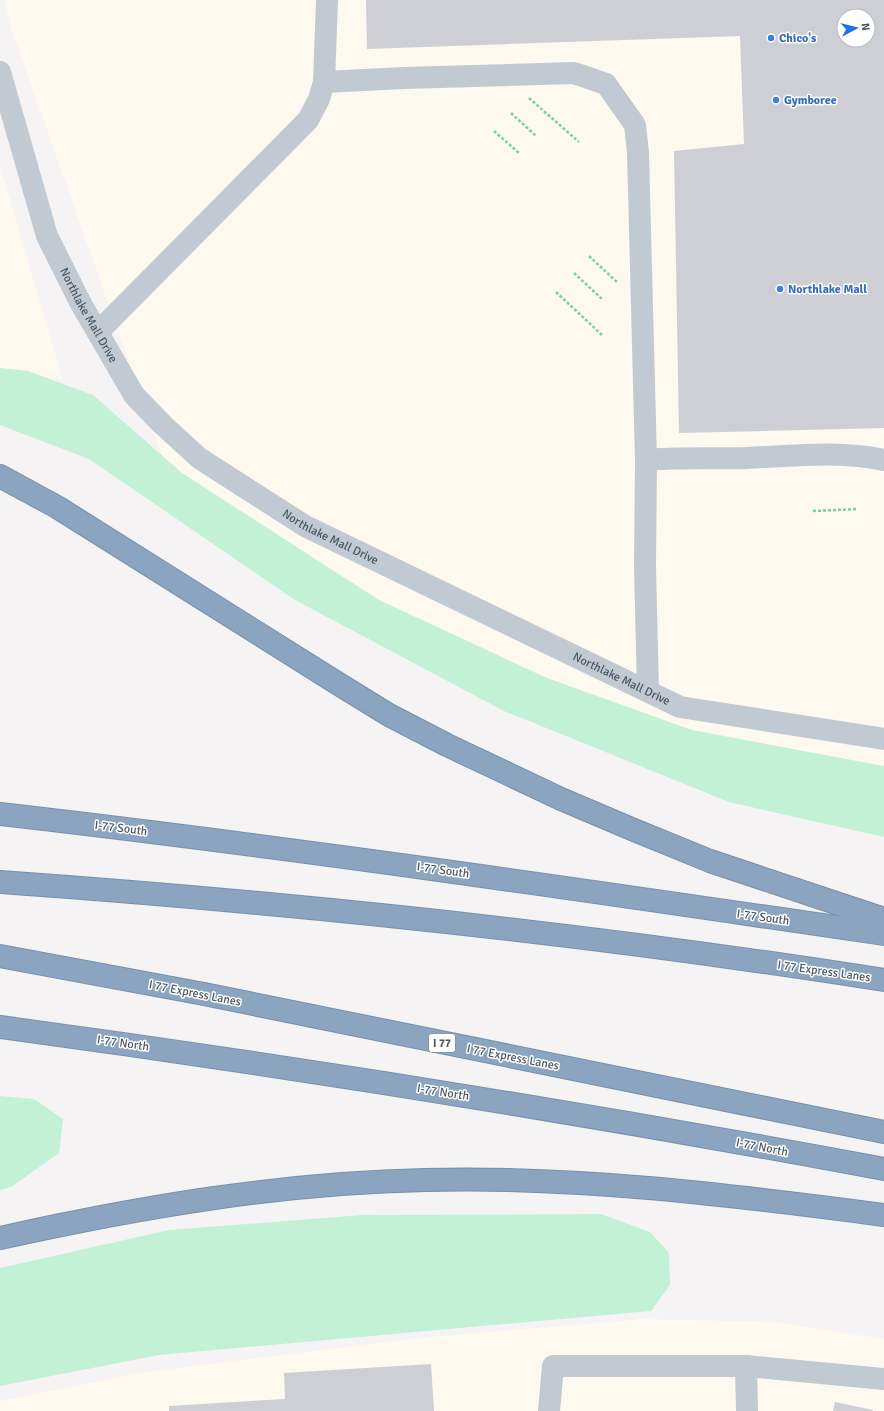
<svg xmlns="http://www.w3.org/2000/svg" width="884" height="1411" viewBox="0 0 884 1411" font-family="Signika,sans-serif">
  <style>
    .commercial { fill: #fdf9ef; fill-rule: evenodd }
    .green { fill: #c3f1d5 }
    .building { fill: #cdcfd5; fill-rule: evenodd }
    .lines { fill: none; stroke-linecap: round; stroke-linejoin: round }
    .highway-casing { stroke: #7690ad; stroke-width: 24 }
    .path { stroke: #7ad0a6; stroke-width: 2.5; stroke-dasharray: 3 2; stroke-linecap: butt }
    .minor { stroke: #c1cad2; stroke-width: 22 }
    .highway { stroke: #8ba5c1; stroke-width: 22 }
    .shop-dot { fill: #3f7fe0; stroke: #fff; stroke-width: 1.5 }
    .labels { text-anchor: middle; stroke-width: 3; stroke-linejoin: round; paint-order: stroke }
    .shield { fill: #fff; stroke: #808990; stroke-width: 1 }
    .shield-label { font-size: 11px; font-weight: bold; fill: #4a5661 }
    .shop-label { font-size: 12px; font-weight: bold; fill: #366cbe; stroke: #fff; text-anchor: start }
    .street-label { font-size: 12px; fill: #4a5661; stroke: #fff }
  </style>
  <rect width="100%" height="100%" fill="#f5f3f3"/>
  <g class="commercial">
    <path d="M4,0h880v784l-218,-41 -484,-231 -171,-484zM844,16h24v24h-24z"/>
    <polygon points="0,166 63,380 0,374"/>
    <polygon points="645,1319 776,1322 884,1339 884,1411 0,1411 0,1401 146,1372 428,1337"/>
  </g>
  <g class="green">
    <polygon points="0,368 28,371 93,395 182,473 379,600 547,678 692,730 884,766 884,837 729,802 504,711 295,600 89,459 0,425"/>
    <polygon points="0,1096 34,1099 63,1119 59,1153 11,1187 0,1190"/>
    <polygon points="601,1214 650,1232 669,1253 670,1285 651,1311 159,1355 0,1386 0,1268 169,1230 363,1215"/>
  </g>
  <g class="building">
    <path d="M366,0h518v428l-205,5 -5,-282 70,-7 -4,-108 -373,13zM844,16h24v24h-24z"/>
    <polygon points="431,1364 434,1411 169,1411 169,1406 285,1399 284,1373"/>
    <polygon points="835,1402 873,1410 873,1411 833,1411"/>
  </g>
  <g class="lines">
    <g class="highway-casing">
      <g id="highway">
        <polyline points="0,476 57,507 337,683 389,715 447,745 561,799 634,830 710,861 884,919"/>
        <path d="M0,814c296,34 590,77 884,120"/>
        <path d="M0,882c296,21 591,52 884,98"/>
        <polyline points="0,956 204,994 884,1132"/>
        <path d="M0,1027c296,40 590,87 884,142"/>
        <path d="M0,1238c140,-31 281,-55 425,-58 154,-4 306,15 459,35"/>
      </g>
    </g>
    <g class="path">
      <polyline points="529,98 579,142"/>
      <polyline points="511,113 536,136"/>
      <polyline points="494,131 519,153"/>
      <polyline points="589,256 618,283"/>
      <polyline points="574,273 602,299"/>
      <polyline points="556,292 602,335"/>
      <polyline points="813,511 857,509"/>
    </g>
    <g class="minor">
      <path id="s1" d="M0,72l47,164 33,66 54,93 28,29 37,34 106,68 375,181 204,32"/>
      <polyline points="324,82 404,78 574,73 606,84 635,125 638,153 646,460"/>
      <polyline points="98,332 308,120 319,99 324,82 327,0"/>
      <path d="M648,691l-3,-124 1,-107c33,-3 67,-1 101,-2 42,-2 96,-8 137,2"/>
      <polyline points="549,1411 553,1366 746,1366"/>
      <polyline points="747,1411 746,1366 884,1379"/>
    </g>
    <use href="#highway" class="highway"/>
  </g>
  <g class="shop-dot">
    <circle cx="771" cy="38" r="4"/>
    <circle cx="776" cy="100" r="4"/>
    <circle cx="780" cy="289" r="4"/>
  </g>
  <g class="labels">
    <rect class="shield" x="429" y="1034" width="26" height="18" rx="3"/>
    <g class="shield-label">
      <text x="442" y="1047">I 77</text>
    </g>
    <g class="shop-label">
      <text x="779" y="42">Chico's</text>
      <text x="784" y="104">Gymboree</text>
      <text x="788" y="293">Northlake Mall</text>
    </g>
    <g class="street-label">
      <text dy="4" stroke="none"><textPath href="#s1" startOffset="260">Northlake Mall Drive</textPath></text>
      <text dy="4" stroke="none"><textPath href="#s1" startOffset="596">Northlake Mall Drive</textPath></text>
      <text dy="4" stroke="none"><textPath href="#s1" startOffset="920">Northlake Mall Drive</textPath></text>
      <text transform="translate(121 828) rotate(7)" y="4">I-77 South</text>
      <text transform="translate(443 870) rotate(8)" y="4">I-77 South</text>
      <text transform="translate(763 917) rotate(8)" y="4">I-77 South</text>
      <text transform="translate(824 971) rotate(8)" y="4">I 77 Express Lanes</text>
      <text transform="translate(195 993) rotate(11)" y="4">I 77 Express Lanes</text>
      <text transform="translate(123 1043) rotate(8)" y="4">I-77 North</text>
      <text transform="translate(513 1057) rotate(11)" y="4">I 77 Express Lanes</text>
      <text transform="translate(443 1092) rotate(9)" y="4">I-77 North</text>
      <text transform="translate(762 1147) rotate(11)" y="4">I-77 North</text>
    </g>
  </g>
  <g transform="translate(856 28) rotate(83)"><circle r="19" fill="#ffffff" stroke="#b7bbc0"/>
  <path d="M0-3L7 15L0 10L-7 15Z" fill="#1a73e8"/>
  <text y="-6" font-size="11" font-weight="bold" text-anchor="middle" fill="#4a5661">N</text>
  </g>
</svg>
